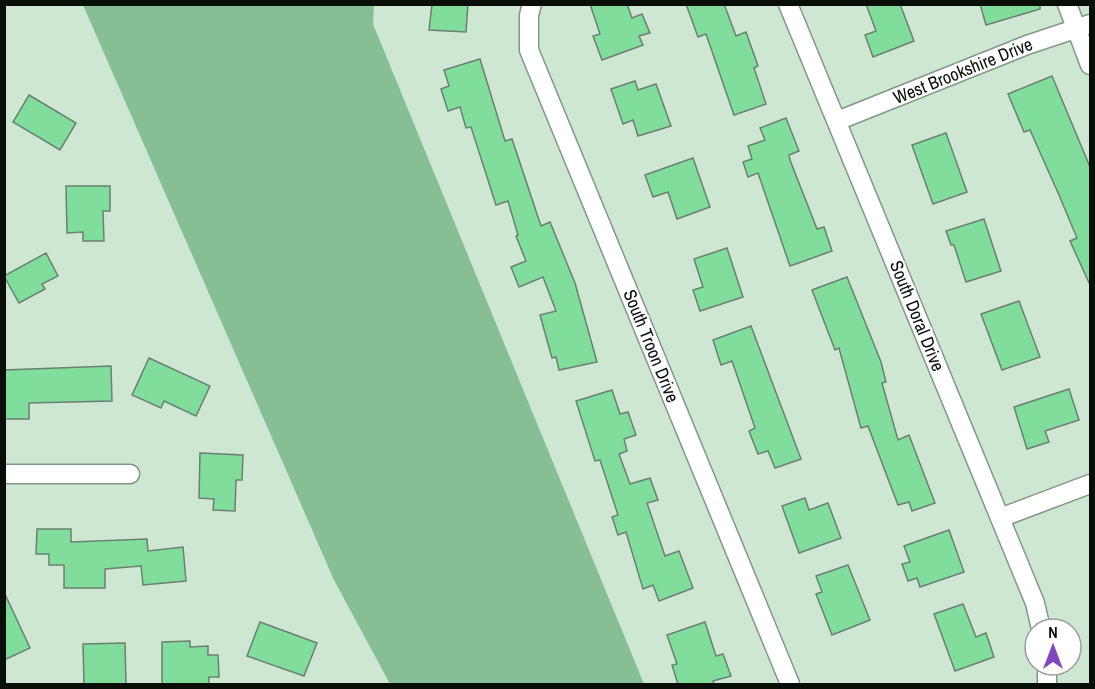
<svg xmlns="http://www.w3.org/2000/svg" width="1095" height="689" viewBox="0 0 1095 689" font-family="'Archivo Narrow',sans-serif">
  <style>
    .green { fill: #86bf95 }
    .building { fill: #80dd9b; stroke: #6a8170; stroke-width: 1.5 }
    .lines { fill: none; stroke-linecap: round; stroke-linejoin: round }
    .street-casing { stroke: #809886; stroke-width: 21 }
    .street { stroke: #fff; stroke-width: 18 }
    .labels { text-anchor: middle; stroke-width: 4.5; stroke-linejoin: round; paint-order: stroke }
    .street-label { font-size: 18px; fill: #070f08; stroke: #fff }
  </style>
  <rect width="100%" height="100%" fill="#cee7d3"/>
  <polygon class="green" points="83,5 374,5 373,24 644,684 390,684 334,580"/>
  <g class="building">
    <polygon points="432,4 468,4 466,32 429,30"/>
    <polygon points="590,4 627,4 632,18 642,14 650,33 639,36 643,45 602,60 593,36 600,34"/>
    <polygon points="686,4 724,4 736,36 746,32 758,66 754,68 766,104 734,115 706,34 698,37"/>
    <polygon points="866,4 900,4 914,41 873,57 865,35 876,31"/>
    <polygon points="980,4 1040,4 1040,9 986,25"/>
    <polygon points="480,59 505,141 512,139 541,226 550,222 575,283 597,362 559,370 556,357 552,358 540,315 556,311 543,277 519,287 511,267 526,261 516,236 518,235 508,201 496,205 471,127 466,128 460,107 448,111 441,89 449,86 444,70"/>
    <polygon points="1052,76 1090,167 1090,285 1070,241 1077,238 1059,195 1030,130 1024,132 1008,94"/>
    <polygon points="635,81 638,90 656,84 671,126 638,136 633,120 623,124 611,89"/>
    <polygon points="29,95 76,123 60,150 13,122"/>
    <polygon points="786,118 799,151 789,155 790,160 817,229 824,227 832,251 790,266 758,173 748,177 743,162 752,159 748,146 765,140 760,128"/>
    <polygon points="946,133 967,192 933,204 912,145"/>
    <polygon points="693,158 710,207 677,219 668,192 653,197 645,175"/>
    <polygon points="66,186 110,186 110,211 103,211 104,241 83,241 83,232 67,233"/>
    <polygon points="984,219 1001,271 966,282 954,245 951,245 946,231"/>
    <polygon points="727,248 743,297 700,311 693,290 703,287 694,259"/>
    <polygon points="46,253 58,276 42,284 45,289 19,303 4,276"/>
    <polygon points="847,277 881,362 886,382 882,383 898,440 909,435 935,503 912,511 909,502 898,505 868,426 861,428 839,348 835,350 812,290"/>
    <polygon points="1019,301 1040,357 1002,370 981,314"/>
    <polygon points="751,326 801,459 775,468 768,451 758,454 749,431 755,428 732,361 721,365 713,340"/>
    <polygon points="149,358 210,386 196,416 164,401 161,408 132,395"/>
    <polygon points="111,366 112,401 29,403 29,419 4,419 4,370"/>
    <polygon points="1069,389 1079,420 1045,431 1049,442 1027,449 1014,407"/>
    <polygon points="612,390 620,414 628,412 636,435 624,439 627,451 619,454 630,484 650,478 658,500 647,503 665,556 679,551 693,588 659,601 653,585 643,589 626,532 618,535 612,517 618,515 600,460 595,461 576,401"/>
    <polygon points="200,453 243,455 242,480 236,480 235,511 213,510 214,499 199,498"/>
    <polygon points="805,498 809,510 828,503 841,538 799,553 782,506"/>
    <polygon points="37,529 71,529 71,542 147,539 148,551 183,547 186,581 143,585 141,566 105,569 105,588 64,588 64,565 49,565 49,554 36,554"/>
    <polygon points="949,530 964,572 920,587 917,578 908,581 902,564 910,562 904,546"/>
    <polygon points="848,565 870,620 832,635 816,594 822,592 816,576"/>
    <polygon points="4,592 30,648 4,660"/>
    <polygon points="963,604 976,637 986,633 994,657 955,671 934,614"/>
    <polygon points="260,622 317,643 304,676 247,656"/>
    <polygon points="705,622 716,656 723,654 731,676 713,681 714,684 678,684 672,665 677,664 667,635"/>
    <polygon points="190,641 190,647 208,646 208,655 218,655 219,677 209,677 209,684 162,684 162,642"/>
    <polygon points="125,643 126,684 84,684 83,644"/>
  </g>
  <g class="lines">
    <g class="street-casing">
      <g id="street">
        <polyline points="532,4 529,15 529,50 790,684"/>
        <polyline points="788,4 1035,603 1041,629"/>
        <polyline points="1067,4 1090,65"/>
        <polyline points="837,121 1027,45 1090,24"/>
        <polyline points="4,474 130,474"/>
        <polyline points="1000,518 1090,484"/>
        <polyline points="1047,665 1047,684"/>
      </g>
    </g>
    <use href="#street" class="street"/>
  </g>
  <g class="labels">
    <g class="street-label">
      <text transform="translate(963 71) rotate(-22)" y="6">West Brookshire Drive</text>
      <text transform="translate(917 316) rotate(68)" y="6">South Doral Drive</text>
      <text transform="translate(651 346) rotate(68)" y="6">South Troon Drive</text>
    </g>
  </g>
  <rect width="1095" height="689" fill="none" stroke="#070f08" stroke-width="12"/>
  <g transform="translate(1053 647)"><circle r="28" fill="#ffffff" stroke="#9c9f9c" stroke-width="1.5"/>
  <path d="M0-4.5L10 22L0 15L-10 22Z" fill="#8048bf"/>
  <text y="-9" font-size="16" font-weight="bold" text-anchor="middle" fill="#070f08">N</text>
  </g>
</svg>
